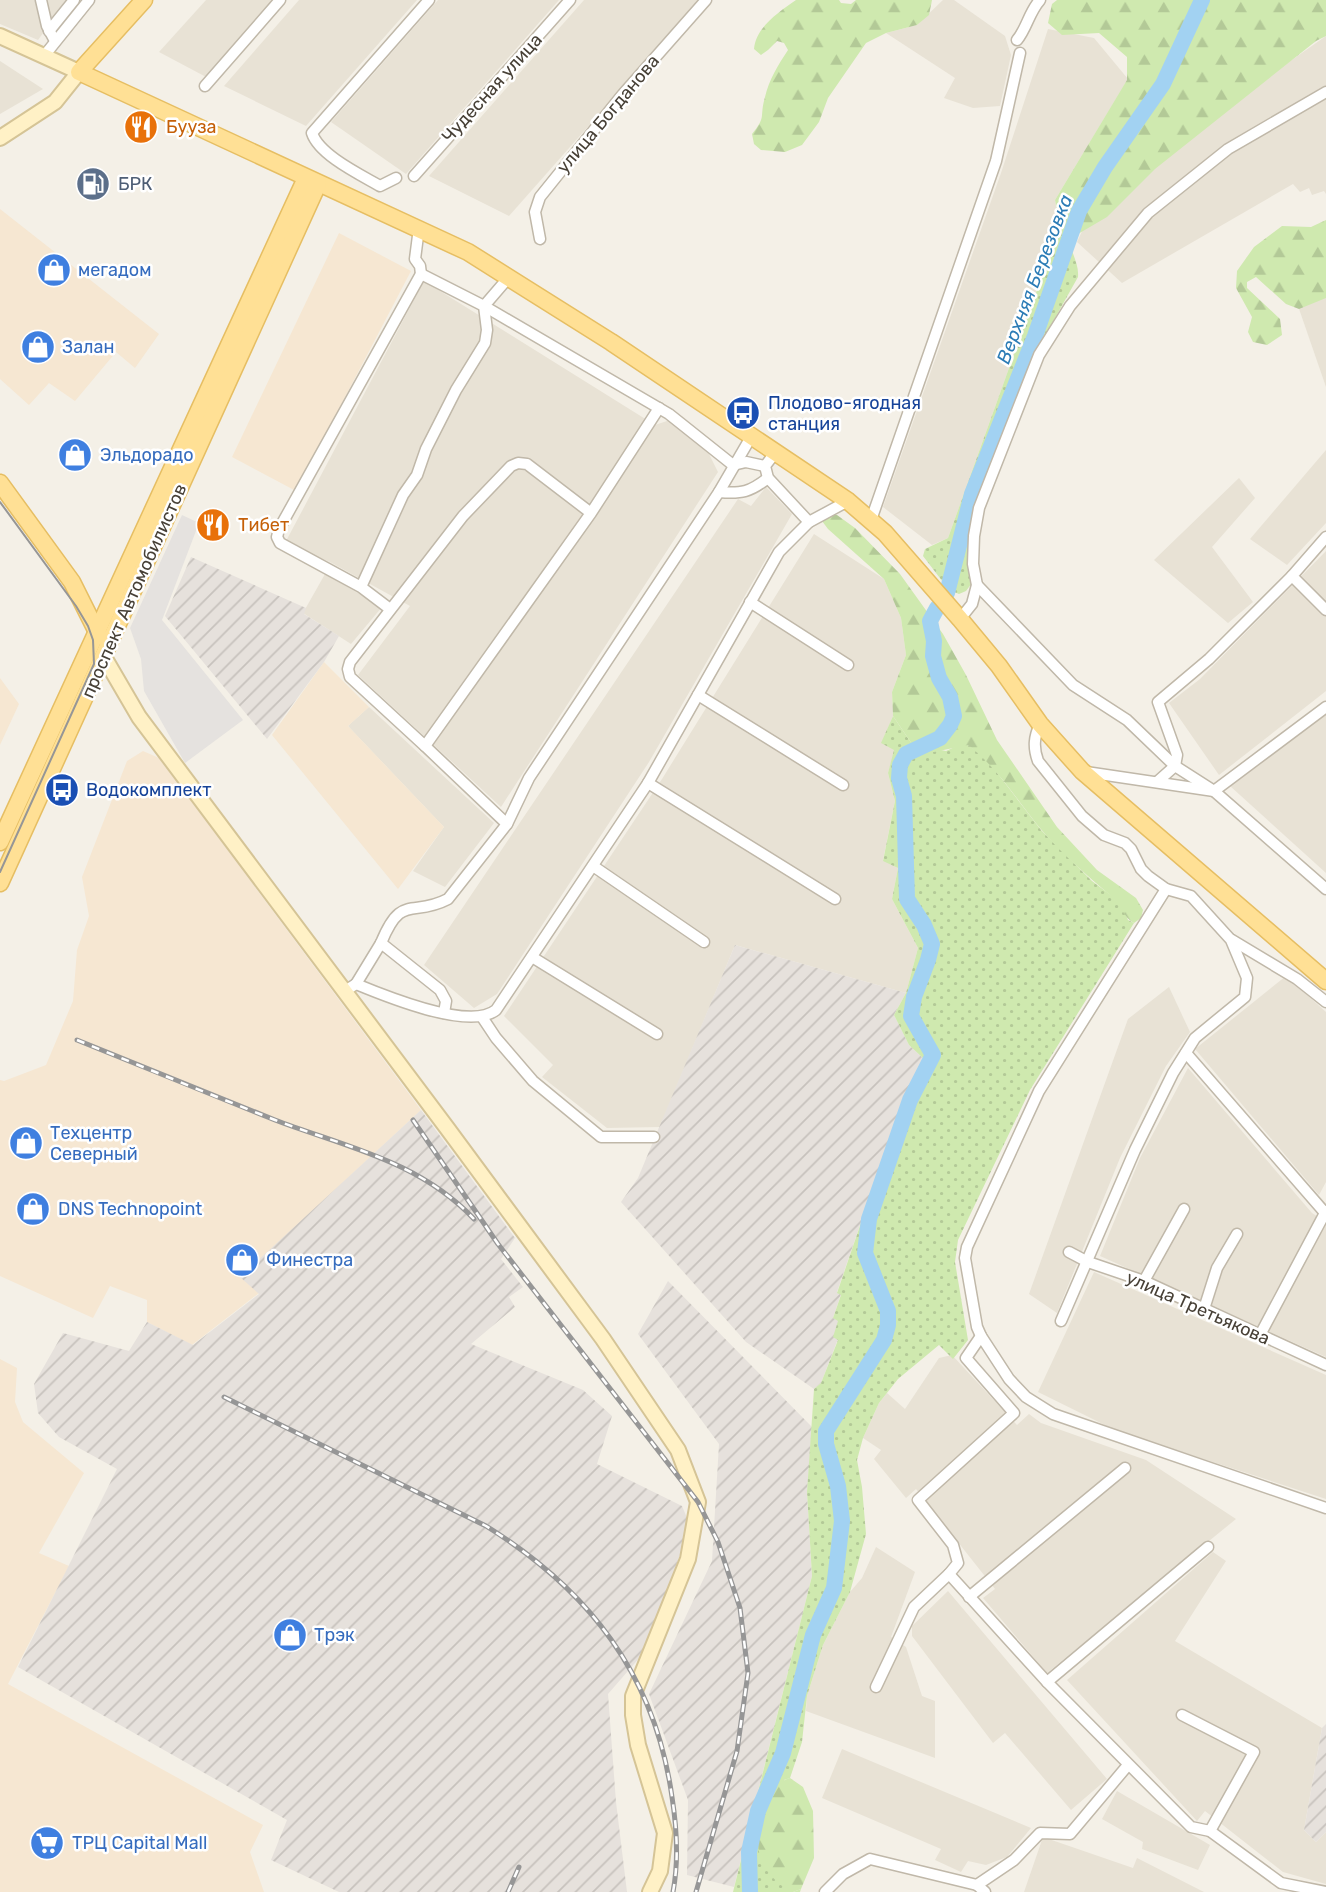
<svg xmlns="http://www.w3.org/2000/svg" width="1326" height="1892" viewBox="0 0 1326 1892" font-family="Rubik,sans-serif">
  <style>
    .residential { fill: #e8e2d5 }
    .commercial { fill: #f6e7d2 }
    .industrial { fill: url(#industrial-furrows) }
    .grass { fill: url(#grass-dots) }
    .forest { fill: url(#forest-firs) }
    .parking { fill: #e5e2df }
    .lines { fill: none; stroke-linecap: round; stroke-linejoin: round }
    .river { stroke: #a2d2f2; stroke-width: 16 }
    .street-casing { stroke: #c0b8a9; stroke-width: 13 }
    .secondary-casing { stroke: #d5c496; stroke-width: 18 }
    .primary-casing { stroke: #e6be63; stroke-width: 19 }
    .street { stroke: #fff; stroke-width: 10 }
    .secondary { stroke: #fff1c6; stroke-width: 14 }
    .primary { stroke: #ffe095; stroke-width: 16 }
    .tram { stroke: #969696; stroke-width: 2 }
    .rail-casing { stroke: #969696; stroke-width: 5 }
    .rail { stroke: #fff; stroke-width: 2.5; stroke-dasharray: 8; stroke-linecap: butt }
    .labels { text-anchor: middle; stroke-width: 5; stroke-linejoin: round; paint-order: stroke }
    .street-label { font-size: 18px; fill: #474036; stroke: #fff }
    .food-label { font-size: 18px; fill: #c56008; stroke: #fff; text-anchor: start }
    .service-label { font-size: 18px; fill: #4e5e75; stroke: #fff; text-anchor: start }
    .shop-label { font-size: 18px; fill: #366cbe; stroke: #fff; text-anchor: start }
    .transit-label { font-size: 18px; fill: #164399; stroke: #fff; text-anchor: start }
    .water-label { font-size: 19px; font-style: italic; fill: #2c7cb6; stroke: #fff }
  </style>
  <defs>
    <pattern id="industrial-furrows" width="10" height="10" patternUnits="userSpaceOnUse" patternTransform="scale(1.75)"><rect width="10" height="10" fill="#e6e1dc"/><path d="M-1 1l2-2M0 10L10 0M9 11l2-2" fill="none" stroke="#c7c2bd"/></pattern>
    <pattern id="grass-dots" width="8" height="8" patternUnits="userSpaceOnUse" patternTransform="scale(1.75)"><rect width="8" height="8" fill="#cfe9af"/><path d="M2 2h.1M6 6h.1" fill="none" stroke="#b3c997" stroke-width="1.8" stroke-linecap="round"/></pattern>
    <pattern id="forest-firs" width="22" height="20" patternUnits="userSpaceOnUse" patternTransform="scale(1.75)"><rect width="22" height="20" fill="#cfe9af"/><path d="M5 1l3.5 6h-7zM16 11l3.5 6h-7z" fill="#b3c997"/></pattern>
  </defs>
  <rect width="100%" height="100%" fill="#f4f0e7"/>
  <g class="residential">
    <polygon points="0,0 67,0 38,40 0,24"/>
    <polygon points="206,0 276,0 208,78 159,52"/>
    <polygon points="299,0 417,0 306,126 224,86"/>
    <polygon points="438,0 559,0 406,174 331,122"/>
    <polygon points="584,0 700,0 509,216 429,176"/>
    <polygon points="943,0 954,0 1005,36 1011,55 1000,106 973,108 944,98 955,78 886,33 917,25"/>
    <polygon points="1048,29 1094,38 1128,79 1055,200 1060,226 948,538 932,545 883,507 1001,173"/>
    <polygon points="1326,36 1326,194 1324,191 1312,195 1309,188 1300,192 1293,184 1122,283 1077,242 1099,195"/>
    <polygon points="0,61 43,89 0,114"/>
    <polygon points="424,281 655,425 670,420 709,454 718,472 501,807 358,675 410,606 330,562 285,543"/>
    <polygon points="1326,288 1326,387 1297,303"/>
    <polygon points="1326,450 1326,523 1287,565 1250,539"/>
    <polygon points="1239,478 1255,498 1212,547 1253,602 1228,623 1154,560"/>
    <polygon points="766,487 792,514 649,762 497,994 474,1008 424,965 738,499 751,506"/>
    <polygon points="814,534 884,579 901,618 906,655 892,692 893,716 882,742 895,750 888,773 895,801 883,860 898,868 892,899 918,948 906,993 735,945 660,1127 607,1128 542,1077 553,1065 504,1016 662,779"/>
    <polygon points="1326,551 1326,691 1219,775 1169,703 1200,679"/>
    <polygon points="325,574 382,607 351,644 303,613"/>
    <polygon points="369,707 494,823 445,887 413,871 444,827 348,726"/>
    <polygon points="1326,712 1326,873 1230,786"/>
    <polygon points="1286,976 1326,1012 1326,1182 1319,1195 1195,1049"/>
    <polygon points="1169,987 1190,1032 1166,1066 1120,1158 1057,1313 1029,1294 1128,1019"/>
    <polygon points="1188,1068 1312,1213 1326,1222 1326,1357 1100,1256 1140,1158"/>
    <polygon points="1094,1272 1326,1375 1326,1499 1115,1430 1038,1392"/>
    <polygon points="952,1355 1017,1425 1029,1414 1041,1423 1146,1460 1236,1519 1047,1673 983,1598 995,1589 916,1489 906,1498 874,1459 881,1450 863,1438 879,1403 887,1393 905,1409 939,1358"/>
    <polygon points="876,1547 915,1572 891,1637 906,1647 922,1696 935,1701 935,1758 806,1711 807,1696 823,1645 850,1592 862,1578"/>
    <polygon points="1213,1552 1226,1561 1175,1641 1322,1728 1304,1830 1316,1842 1326,1832 1326,1884 1283,1872 1205,1811 1197,1821 1067,1680"/>
    <polygon points="948,1591 1107,1779 1071,1810 1005,1733 993,1743 912,1636 912,1626"/>
    <polygon points="842,1749 1031,1828 1007,1857 986,1865 968,1861 961,1872 935,1860 941,1849 822,1798"/>
    <polygon points="1117,1791 1210,1845 1198,1870 1142,1849 1143,1842 1102,1819"/>
    <polygon points="1043,1837 1133,1868 1137,1858 1204,1892 1024,1892"/>
  </g>
  <g class="commercial">
    <polygon points="0,209 159,334 135,368 116,352 75,401 49,383 29,405 0,379"/>
    <polygon points="339,233 411,271 296,491 232,457"/>
    <polygon points="324,662 369,707 348,726 444,827 398,889 272,735"/>
    <polygon points="0,678 19,704 0,745"/>
    <polygon points="143,751 159,758 421,1110 241,1277 259,1293 192,1345 147,1322 147,1300 110,1286 93,1318 0,1276 0,1080 4,1081 46,1065 73,1001 77,950 89,916 82,877 127,761"/>
    <polygon points="0,1359 17,1368 15,1402 23,1422 84,1473 39,1553 69,1566 8,1684 263,1825 250,1852 264,1892 0,1892"/>
  </g>
  <g class="industrial">
    <polygon points="191,557 306,608 304,614 339,636 324,662 267,739 165,616"/>
    <polygon points="735,945 906,993 894,1015 909,1045 924,1059 890,1138 837,1292 841,1294 833,1318 839,1320 838,1339 821,1383 814,1389 746,1342 621,1202 638,1178"/>
    <polygon points="421,1110 515,1238 501,1259 523,1287 509,1297 515,1307 471,1344 583,1390 612,1416 597,1464 682,1506 690,1525 648,1648 608,1694 616,1802 627,1892 339,1892 271,1860 287,1820 18,1667 117,1469 59,1437 38,1413 34,1384 63,1333 129,1351 147,1322 193,1345 259,1294 240,1277"/>
    <polygon points="668,1281 812,1427 807,1493 812,1576 734,1887 687,1875 688,1800 649,1694 712,1561 719,1444 638,1334"/>
    <polygon points="1326,1724 1326,1832 1316,1842 1304,1830 1322,1728"/>
  </g>
  <g class="grass">
    <path d="M1060,226l18,8 -8,10c3,12 9,21 8,33l-42,75 -61,147c-7,28 -10,56 -3,84l-6,8 -7,3 -10,-4 -26,-34 2,-7 23,-11z"/>
    <polygon points="893,716 912,744 946,751 959,745 968,745 985,757 1041,830 1092,881 1112,896 1124,909 1128,920 1134,923 1030,1090 958,1240 955,1262 968,1340 953,1359 939,1345 898,1379 879,1403 863,1438 857,1460 862,1487 866,1534 850,1592 823,1645 807,1696 802,1742 790,1778 784,1780 793,1892 801,1889 800,1892 733,1892 812,1576 807,1492 814,1389 821,1383 838,1340 833,1337 838,1321 833,1318 841,1295 837,1293 890,1138 924,1059 909,1045 894,1015 906,993 918,948 892,899 898,868 883,861 895,801 888,773 894,750 881,743"/>
  </g>
  <g class="forest">
    <path d="M796,0h43l2,3 10,1 5,-4h76l-3,15 -12,10 -31,8 -20,10 -38,55 -9,24 -17,23 -17,7 -24,-2 -7,-6 -2,-10c15,-18 7,-16 13,-37 4,-17 13,-32 23,-47l-4,-7 -7,-2 -9,9 -7,5 -7,-6c2,-22 25,-37 42,-49z"/>
    <polygon points="1057,0 1326,0 1326,36 1316,41 1155,169 1107,217 1078,234 1060,226 1055,200 1127,80 1127,57 1099,33 1062,35 1048,23 1052,4"/>
    <polygon points="1326,220 1326,298 1299,309 1286,304 1256,277 1247,282 1247,288 1280,319 1282,335 1267,345 1253,342 1248,332 1252,317 1236,288 1237,271 1254,247 1282,226 1311,227"/>
    <path d="M828,515h9l18,13 45,46 43,60 23,41 31,65 60,87 40,43 39,28 7,12 -2,8 -7,5c-10,-5 -14,-20 -24,-28 -25,-21 -50,-43 -71,-68 -23,-28 -42,-60 -71,-82l-39,8 -17,-9 -19,-28 -1,-24 14,-37 -5,-37 -17,-39 -56,-50 -6,-8z"/>
    <path d="M790,1778l13,9 10,24 1,47 -13,31 -8,3c-14,-6 -29,-21 -33,-36 -7,-23 5,-72 30,-78z"/>
  </g>
  <polygon class="parking" points="182,515 199,523 162,620 243,720 185,763 144,691 141,659 130,628"/>
  <g class="lines">
    <g class="river">
      <polyline points="947,593 972,494 1035,336 1079,211 1105,167 1163,84 1202,0"/>
      <polyline points="750,1892 749,1852 758,1811 783,1753 813,1635 834,1588 842,1521 838,1486 826,1444 826,1431 884,1340 888,1325 888,1311 865,1253 869,1219 910,1100 933,1055 911,1016 914,997 928,960 932,944 924,925 907,899 904,796 899,778 900,765 906,754 940,738 950,725 954,716 950,697 939,678 933,656 934,641 930,621 937,608"/>
    </g>
    <g class="street-casing">
      <g id="street">
        <polyline points="41,0 47,26 55,41"/>
        <polyline points="49,31 74,0"/>
        <path d="M1017,40c10,-12 12,-28 23,-40"/>
        <polyline points="44,56 89,0"/>
        <polyline points="205,86 280,0"/>
        <polyline points="414,176 570,0"/>
        <path d="M396,178l-16,8c-19,-11 -61,-31 -68,-53l117,-133"/>
        <polyline points="419,228 415,259 420,266 421,274"/>
        <polyline points="540,239 535,212 540,197 623,94 706,0"/>
        <polyline points="509,277 484,306 669,414 733,465 746,462 765,466"/>
        <polyline points="775,453 765,466 768,478 809,522"/>
        <path d="M719,492c23,2 31,0 49,-14"/>
        <polyline points="591,513 527,464 518,463 511,466 463,516 350,662 348,669 350,677 425,746 591,513 659,408"/>
        <polyline points="871,520 996,161 1020,53"/>
        <polyline points="1326,537 1292,576 1326,610"/>
        <polyline points="977,585 1073,685 1127,720 1175,766 1214,791 1326,889"/>
        <polyline points="361,587 403,495 417,475 426,449 456,390 485,343 487,330 484,306 421,274 279,529 277,537 280,543 361,587 390,609"/>
        <polyline points="750,602 848,665"/>
        <polyline points="960,619 972,604 977,585 973,564 974,536 979,508 1039,355 1070,306 1148,213 1228,149 1326,92"/>
        <polyline points="698,695 843,785"/>
        <path d="M1040,724c-6,13 -7,23 -2,37l44,55 22,19 21,8 6,6 10,20 7,7 18,13 25,7 40,44 16,38 -2,19 -50,41 -22,35 -38,77 -74,171"/>
        <path d="M425,746l82,78 -59,75c-36,19 -46,-7 -67,44l59,47 6,11 -2,12"/>
        <polyline points="1086,772 1214,791 1326,707"/>
        <polyline points="1157,782 1175,766 1177,755 1158,702 1209,659 1292,576"/>
        <polyline points="648,783 835,899"/>
        <polyline points="507,824 529,778 719,492 751,437"/>
        <polyline points="593,866 704,942"/>
        <polyline points="1166,889 1039,1091 967,1247 965,1258 977,1327 981,1336 1009,1379 1026,1397 1053,1414 1326,1508"/>
        <polyline points="1232,940 1297,979 1326,1002"/>
        <polyline points="532,957 657,1034"/>
        <polyline points="356,984 381,943"/>
        <path d="M345,991l11,-7c29,12 114,47 140,26l152,-227 131,-231 30,-30 39,-21"/>
        <polyline points="482,1017 496,1038 533,1081 601,1137 654,1137"/>
        <polyline points="1186,1053 1326,1214"/>
        <polyline points="1069,1252 1088,1262 1144,1281 1326,1365"/>
        <polyline points="1144,1281 1184,1209"/>
        <polyline points="1204,1309 1217,1268 1237,1234"/>
        <polyline points="1260,1335 1326,1211"/>
        <polyline points="981,1336 966,1358 1014,1413 918,1500 953,1545 958,1563 949,1574 1047,1682 1191,1827 1210,1831 1281,1883 1326,1892"/>
        <polyline points="969,1597 1125,1468"/>
        <polyline points="1047,1682 1208,1547"/>
        <polyline points="876,1687 914,1607 949,1574"/>
        <polyline points="1182,1715 1254,1752 1210,1831"/>
        <polyline points="977,1885 1014,1860 1040,1833 1070,1834 1128,1765"/>
        <polyline points="825,1892 843,1874 870,1859 977,1885 985,1892"/>
      </g>
    </g>
    <g class="secondary-casing">
      <g id="secondary">
        <polyline points="0,36 79,72 55,102 0,138"/>
        <polyline points="104,657 139,717 447,1128 603,1339 678,1450 698,1502 688,1559 633,1696 633,1715 638,1745 665,1833 660,1871 650,1892"/>
      </g>
    </g>
    <g class="primary-casing">
      <g id="primary">
        <polyline points="144,0 79,72 468,252 611,342 848,501 885,533 960,619 999,666 1040,724 1082,771 1326,981"/>
        <polyline points="0,483 72,582 99,636"/>
        <polyline points="0,842 306,178"/>
        <polyline points="0,883 318,184"/>
      </g>
    </g>
    <use href="#street" class="street"/>
    <use href="#secondary" class="secondary"/>
    <use href="#primary" class="primary"/>
    <polyline class="tram" points="0,502 76,606 88,626 93,640 94,664 0,872"/>
    <g class="rail-casing">
      <g id="rail">
        <path d="M77,1040c66,27 132,54 198,80 71,27 144,41 199,99"/>
        <polyline points="413,1120 498,1244 698,1502 718,1542 740,1608 748,1673 737,1751 696,1892"/>
        <path d="M224,1397l262,129c103,64 169,149 186,271 5,32 7,63 1,95"/>
        <polyline points="508,1892 519,1867"/>
      </g>
    </g>
    <use href="#rail" class="rail"/>
  </g>
  <defs>
    <g id="restaurant-disc" transform="scale(1.75)"><circle r="9.5" fill="#e8710a" stroke="#fff"/><path d="M-5-6h1v4h1v-4h1v4h1v-4h1v5L-1.5 .5V6h-2V.5L-5-1ZM5-6V6H3V1.5H1.5Q1.5-4 5-6Z" fill="#fff"/></g>
    <g id="fuel-disc" transform="scale(1.75)"><circle r="9.5" fill="#5c6f8a" stroke="#fff"/><path d="M-5.5-6h7V0h2V4h1.3V-2.5L3-4.5l.8-.8L6-3V5H2.5V1h-1V6h-7ZM-4.2-4.7v3.2H.2V-4.7Z" fill="#fff"/></g>
    <g id="shop-disc" transform="scale(1.75)"><circle r="9.5" fill="#3f7fe0" stroke="#fff"/><path d="M-5-2.5h2.3a2.7 3.5 0 0 1 5.4 0H5L5.5 6h-11ZM-1.5-2.5h3a1.5 2.3 0 0 0-3 0Z" fill="#fff"/></g>
    <g id="bus-disc" transform="scale(1.75)"><circle r="9.5" fill="#1a4fb4" stroke="#fff"/><path d="M-5-6H5V4H4V6H2V4H-2V6H-4V4H-5ZM-3.5-4V0h7V-4ZM-3.5 1.2v1.5H-2V1.2ZM2 1.2v1.5H3.5V1.2Z" fill="#fff"/></g>
    <g id="supermarket-disc" transform="scale(1.75)"><circle r="9.5" fill="#3f7fe0" stroke="#fff"/><path d="M-6-5.5h2.5l.6 2H6L4.5 2H-2.5L-4.4-4H-6ZM-1.5 3.2a1.3 1.3 0 1 0 .1 0ZM3 3.2a1.3 1.3 0 1 0 .1 0Z" fill="#fff"/></g>
  </defs>
  <g fill-rule="evenodd">
    <use href="#restaurant-disc" x="141" y="127"/>
    <use href="#fuel-disc" x="93" y="184"/>
    <use href="#shop-disc" x="54" y="270"/>
    <use href="#shop-disc" x="38" y="347"/>
    <use href="#bus-disc" x="743" y="413"/>
    <use href="#shop-disc" x="75" y="455"/>
    <use href="#restaurant-disc" x="213" y="525"/>
    <use href="#bus-disc" x="62" y="790"/>
    <use href="#shop-disc" x="26" y="1143"/>
    <use href="#shop-disc" x="33" y="1209"/>
    <use href="#shop-disc" x="242" y="1260"/>
    <use href="#shop-disc" x="290" y="1635"/>
    <use href="#supermarket-disc" x="47" y="1843"/>
  </g>
  <g class="labels">
    <g class="street-label">
      <text transform="translate(492 88) rotate(-48)" y="6">Чудесная улица</text>
      <text transform="translate(608 114) rotate(-50)" y="6">улица Богданова</text>
      <text transform="translate(134 591) rotate(-66)" y="6">проспект Автомобилистов</text>
      <text transform="translate(1198 1308) rotate(24)" y="6">улица Третьякова</text>
    </g>
    <g class="food-label">
      <text x="166" y="133">Бууза</text>
      <text x="238" y="531">Тибет</text>
    </g>
    <g class="service-label">
      <text x="118" y="190">БРК</text>
    </g>
    <g class="shop-label">
      <text x="78" y="276">мегадом</text>
      <text x="62" y="353">Залан</text>
      <text x="100" y="461">Эльдорадо</text>
      <text x="50" y="1139">Техцентр<tspan x="50" dy="21">Северный</tspan></text>
      <text x="58" y="1215">DNS Technopoint</text>
      <text x="266" y="1266">Финестра</text>
      <text x="314" y="1641">Трэк</text>
      <text x="72" y="1849">ТРЦ Capital Mall</text>
    </g>
    <g class="transit-label">
      <text x="768" y="409">Плодово-ягодная<tspan x="768" dy="21">станция</tspan></text>
      <text x="86" y="796">Водокомплект</text>
    </g>
    <g class="water-label">
      <text transform="translate(1034 279) rotate(-69)" y="7">Верхняя Березовка</text>
    </g>
  </g>
</svg>
